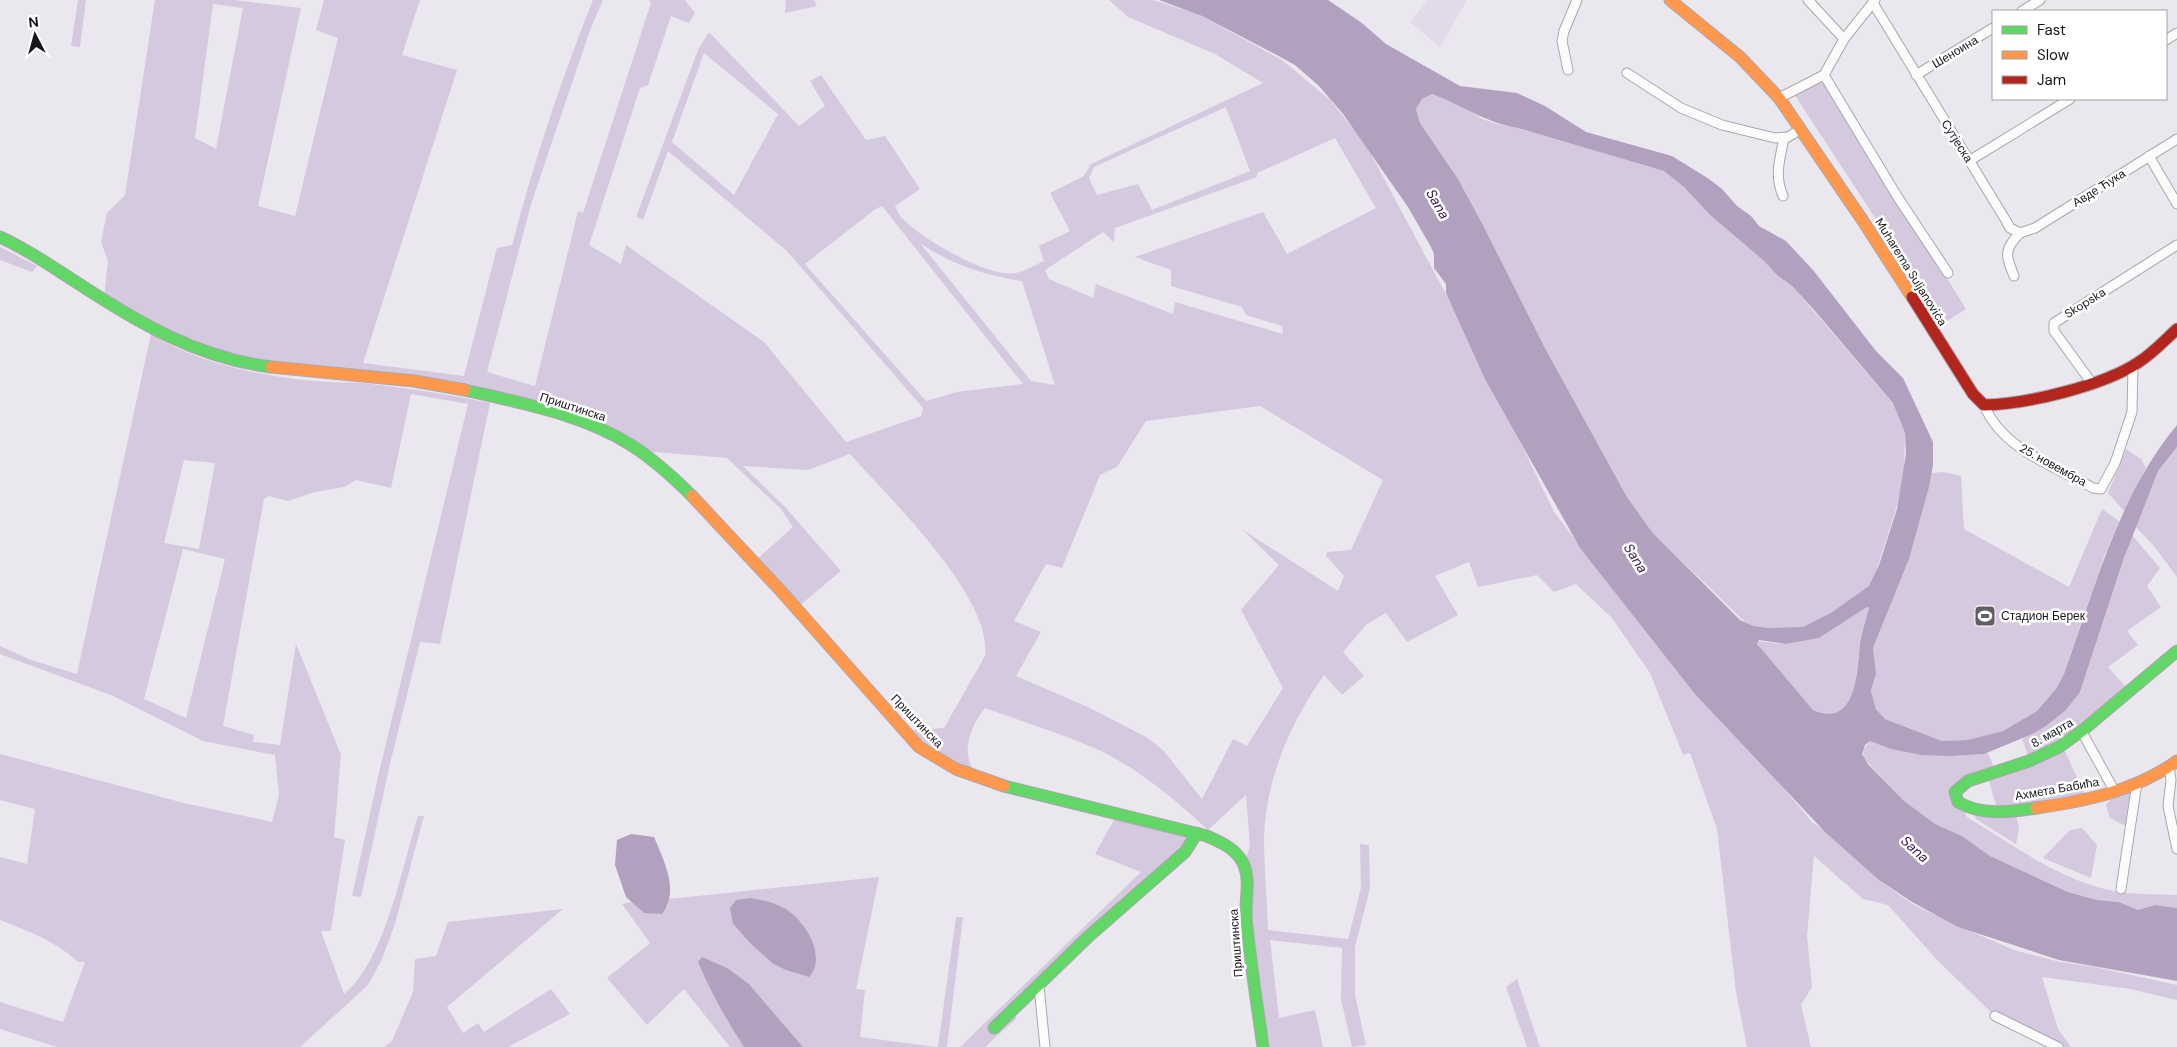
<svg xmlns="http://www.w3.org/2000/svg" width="2177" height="1047" viewBox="0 0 2177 1047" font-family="'DM Sans',sans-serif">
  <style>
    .built { fill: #e2dae8 }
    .green { fill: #d4c9de; fill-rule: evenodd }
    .water { fill: #b1a1be; fill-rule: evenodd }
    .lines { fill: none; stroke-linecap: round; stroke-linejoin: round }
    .street-casing { stroke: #aaa7ac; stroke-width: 11 }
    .fast-casing { stroke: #aaa7ac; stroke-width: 13 }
    .slow-casing { stroke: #aaa7ac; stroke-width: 13 }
    .jam-casing { stroke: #aaa7ac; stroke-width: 13 }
    .street { stroke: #fcfbfc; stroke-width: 9 }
    .fast { stroke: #63d668; stroke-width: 11 }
    .slow { stroke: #ff974d; stroke-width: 11 }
    .jam { stroke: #b3261e; stroke-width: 11 }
    .labels { text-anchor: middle; stroke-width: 5; stroke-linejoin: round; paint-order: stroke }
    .street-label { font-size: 12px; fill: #18161a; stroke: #fff }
    .poi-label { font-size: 12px; fill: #18161a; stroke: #fff; text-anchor: start }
    .water-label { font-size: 14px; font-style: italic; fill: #37194b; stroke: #fff }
  </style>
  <rect width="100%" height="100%" fill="#ebe7ee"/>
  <polygon class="built" points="1428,0 1467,0 1440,47 1410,22"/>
  <g class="green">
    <polygon points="78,0 86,0 80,47 71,46"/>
    <path d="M155,0h79l67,8 -43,198 37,10 43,-178 -22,-8 8,-30h96l-18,55 55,15 -94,293 101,13 33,-128 15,-3c22,-83 49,-166 81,-245h10l-13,30 -59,174 -44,168 48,14 43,-175 5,2 68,-210 -2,-3h36l10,13 -6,10 -18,-7 -23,69 -8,3 -51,157 32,19 5,-19 138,97 82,100 75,-26 2,-8 -136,-157 -119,-100 -25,69 -7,-3 62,-167 11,-18 90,94 26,-20 -15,-25 11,-6 45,65 19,-4 35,53 -25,17c2,4 4,10 8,13 18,19 86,60 113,54 9,-2 19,-8 28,-12l-5,-15 31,-15 -20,-38 34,-17 7,-12 172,-81 -48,-29 -87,-37 -19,-17h44l45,14 84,46 48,40 36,45 111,207 77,160 45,58 214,253 54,32 13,26 34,24 49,23 51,22 46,12 35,5 82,18v15l-47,-11 -88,-12 16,52 13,18h-8l-67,-30 -59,-57 -49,-55 -25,-6 -49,-43 -7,80 5,51 -11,18 10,42h-64l-11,-55 -19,-163 -27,-76 -7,2 -33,-82 -38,-55 -36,-34 -22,8 -17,-17 -59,12 -9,-25 -34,14 23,39 -51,27 -21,-29 -19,11 -24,28 21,24 -22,19 -18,-20c-34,48 -58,103 -60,163 0,30 3,62 4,92l80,9 13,-51 -1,-44 9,1 1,43 -15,59v48l11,50 -14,2 -11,-48 1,-51 -72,-8 9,78 36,-8 8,37h-57l-13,-89 -2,-55 -5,-45 4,-11 -4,-52 -38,35c-31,-29 -68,-60 -107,-79 -37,-17 -78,-29 -116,-43 -11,14 -21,34 -16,52 1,6 7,12 10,17l-35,-14 -35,-33 35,-2 41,-72c8,-59 -97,-159 -135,-202l-42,16 -65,-4 42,41 56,64 -42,35 -44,-45 38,-34 -12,-18 -54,-51 -84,-7 -14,-9 -160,-53 -259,-35 -106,-56 4,-37 -7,-19 6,-29 18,-18zM213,4l30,4 -27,141 -21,-11zM704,53l74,61 -44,81 -62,-53zM1226,107l24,64 -98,39 -14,-26 -41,11 -8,-17 5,-11zM1335,138l41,70 -89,46 -24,-42 -128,45 36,13v16l71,21 4,8 36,11 1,8 -108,-32 -2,12 -77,-30 -3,14 -44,-19 -4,-9 58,-38 11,10 1,-14 142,-51v-4zM882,206l141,178 -66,8 -31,9 -121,-137 69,-54zM920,243c32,22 64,32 102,38l33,104 -24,-4zM1260,406l123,74 -32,70 -24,2 -1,4 18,20 -6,15 -95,-61 36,35 -38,45 42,78 -36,58 -14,-7 -31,60 -39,-49 -15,-12 -58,-30 -74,-32 25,-44 -27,-11 32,-57 16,4 38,-93 17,-8 29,-46z"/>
    <polygon points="786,0 814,0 817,6 785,13"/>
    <polygon points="1826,82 1966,309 1944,323 1794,94 1809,86"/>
    <polygon points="1431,94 1461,105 1482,119 1501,125 1518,128 1664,171 1684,187 1709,214 1764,261 1777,275 1792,286 1893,403 1905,433 1904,473 1896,509 1871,587 1826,628 1764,632 1746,623 1652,532 1627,497 1546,350 1484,227 1458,179 1420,123 1416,109 1422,99"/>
    <polygon points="0,247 37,266 32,272 0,260"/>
    <path d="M151,334c46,29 112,43 166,47 15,2 31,1 46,2 43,5 85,11 127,20l-50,241 -20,-2 -31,126 -28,129 -9,-1 28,-128 88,-364 -57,-10 -20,94 -35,-8 -12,7 -29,5 -27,9 -19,-5 -5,3 -41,227 31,9 -1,7 27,3 16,-101 45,111 -7,82 11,3 -14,91h-10l23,63c41,-33 58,-127 74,-178h6l-30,111 -13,34 -13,24 -68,62h-243l-57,-18v-27l63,20 22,-60h-7c-24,-22 -48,-30 -78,-42v-63l27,7 8,-55 -35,-9v-46l184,49 88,19 7,-27 -4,-40 -72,-14 -90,-45 -113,-42v-8l31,14 46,14zM184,460l31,3 -16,86 -35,-6zM183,549l42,10 -39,159 -42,-19z"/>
    <polygon points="2177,447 2177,577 2153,545 2135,526 2158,471"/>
    <polygon points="2126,449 2141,459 2146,468 2124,511 2108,493"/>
    <polygon points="1943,472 1961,476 1964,529 2069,587 2102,509 2119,521 2104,557 2064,674 2056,689 2037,711 2003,731 1967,740 1942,741 1885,719 1876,709 1871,691 1875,680 1873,648 1909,559 1931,473"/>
    <polygon points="2132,535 2160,568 2147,586 2161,607 2127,631 2138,645 2108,667 2127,688 2075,734 2029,759 2022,739 2043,728 2080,692"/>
    <path d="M1867,607l2,1c-3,12 -7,23 -9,34 -4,28 -2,87 -47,68l-53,-60 -3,-9 29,3 33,-6z"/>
    <path d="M1870,741c39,15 78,17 118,12l7,17 -36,12 4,28 4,7c44,27 90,61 142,73 22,5 45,4 68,5v13l-22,-3 -17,5 -19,-8 -22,-2 -29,-8 -78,-36 -28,-20 -27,-12 -32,-24 -39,-42 -1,-8z"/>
    <polygon points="2064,749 2085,795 1997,809 1988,778"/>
    <polygon points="2132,789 2128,827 2110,818 2106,805 2114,795"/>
    <polygon points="1976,813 2016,814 2019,829 2016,844 1976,819 1974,815"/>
    <polygon points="1115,818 1184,836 1189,838 1190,842 1010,1010 1017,1018 985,1047 960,1047 1141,872 1095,854"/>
    <polygon points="2082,828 2097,845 2091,878 2043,858 2070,830"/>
    <path d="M879,877l-23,112 9,1 -5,47 76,10h-133l-54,-63 -22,36 17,27h-14l-46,-58 -37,36 -40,-47 43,-35 -28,-39 10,-2 12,11 24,-7 1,-7zM801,921l12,22 3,13 -44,7 -22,-20 -17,-19z"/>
    <polygon points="563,909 447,1007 463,1033 478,1023 484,1032 551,989 570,1014 508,1047 384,1047 392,1041 413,992 415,959 436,956 448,922"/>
    <polygon points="956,917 963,917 947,1047 938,1047"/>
    <polygon points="1517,979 1540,1047 1527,1047 1506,987"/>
  </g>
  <g class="water">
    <path d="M1159,0h169l34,23 24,21 74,42 57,7 28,13 41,26 86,24 37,23 13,10 15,17 14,10 8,10 27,15 27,29 63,81 27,27 30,64v23l-4,22 -20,72 -36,89 3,26 -5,17 5,18 9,10 57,22 25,-1 36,-9 34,-20 19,-22 8,-15c31,-86 54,-178 113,-249v22l-19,24 -34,87 -44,134 -15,19 -22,17 -13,7 -46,19 -33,2 -29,-1 -31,-6 -21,-8 -5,4 -3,9 6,10 35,36 32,24 27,12 28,20 78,36 29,8 22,2 19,8 17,-5 22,3v73l-118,-21 -101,-33 -46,-25 -33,-22 -54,-48 -130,-138 -115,-146 -95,-169 -39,-86v-9l-12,-16v-14l-3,-7 -23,-40 -65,-93 -24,-28 -24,-21 -20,-11 -73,-38zM1432,94c30,11 54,29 86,34l146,43 20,16 25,27 55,47 13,14 15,11 23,25 78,92 12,30 1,21 -9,55 -18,56 -10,21 -38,27 -28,14 -36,1 -14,-2 -13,-6 -88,-88 -25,-35 -81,-147 -62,-123 -26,-48 -38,-56 -4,-14 6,-10zM1867,607l2,1c-3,12 -7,23 -9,35 -3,28 -3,86 -47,67l-56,-66 2,-4 27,4 33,-6z"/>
    <path d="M631,834l23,3c10,24 26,55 8,77l-18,-1 -18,-16 -11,-32 2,-25z"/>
    <path d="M750,898c12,2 23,4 34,10 20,11 44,48 25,69l-23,-7 -14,-7 -22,-20 -17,-19 -3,-16 6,-8z"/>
    <path d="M702,957l25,11 22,16 54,63h-59c-18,-27 -33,-55 -46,-85z"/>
  </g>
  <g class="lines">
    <g class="street-casing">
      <g id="street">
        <polyline points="1808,0 1844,39"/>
        <path d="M1873,3l132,216 5,9 10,5c-17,17 -14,23 -6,43"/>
        <polyline points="2022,11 2040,0"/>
        <polyline points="2166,40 2177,33"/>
        <polyline points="1568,70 1562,41 1564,31 1577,0"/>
        <polyline points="1627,73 1681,108 1722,125 1775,138 1788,137 1801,129"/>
        <polyline points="1824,75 1897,196 1948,273"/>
        <polyline points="1916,75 1993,28"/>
        <polyline points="1779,98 1824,75 1844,39 1875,0"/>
        <polyline points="2149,156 2177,204"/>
        <polyline points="1969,161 2070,99"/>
        <path d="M1783,196c-9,-21 -3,-37 1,-58"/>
        <polyline points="2020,233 2035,228 2177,139"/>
        <polyline points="2091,382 2054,331 2054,323 2177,245"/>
        <path d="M1984,405c18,44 70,61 109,83l8,1 14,-26 17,-51 1,-46"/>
        <polyline points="2082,732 2115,792"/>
        <polyline points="2169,767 2171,780 2168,806 2177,849"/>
        <polyline points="2121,889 2137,783"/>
        <polyline points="1039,986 1045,1047"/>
        <polyline points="1995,1016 2058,1047"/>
      </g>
    </g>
    <g class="fast-casing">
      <g id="fast">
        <path d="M0,237c27,12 51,29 76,45 61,40 121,76 195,85"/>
        <path d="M465,390c56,13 117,24 166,55 22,14 42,32 61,51"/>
        <path d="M1004,786l203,50c15,7 28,12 36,27 8,16 2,36 3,54 4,43 11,87 17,130"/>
        <path d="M2036,808c-26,4 -55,8 -78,-6l-3,-10 13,-11 61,-20 30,-14 24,-17 94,-79"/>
        <polyline points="994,1028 1089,936 1185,852 1197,833"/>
      </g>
    </g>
    <g class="slow-casing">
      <g id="slow">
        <polyline points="1670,0 1740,57 1779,98 1863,221 1912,297"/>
        <polyline points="271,367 414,381 465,390"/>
        <polyline points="692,496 780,590 919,747 956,769 1004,786"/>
        <path d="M2036,808c50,-7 99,-17 141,-47"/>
      </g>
    </g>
    <g class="jam-casing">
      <path id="jam" d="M1912,297l61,97 11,11c43,-1 119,-19 155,-43 14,-9 26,-22 38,-33"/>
    </g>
    <use href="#street" class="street"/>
    <use href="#fast" class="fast"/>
    <use href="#slow" class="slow"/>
    <use href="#jam" class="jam"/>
  </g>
  <defs>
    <g id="stadium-square" transform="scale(1.125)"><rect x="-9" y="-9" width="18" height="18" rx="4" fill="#625f64" stroke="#fff"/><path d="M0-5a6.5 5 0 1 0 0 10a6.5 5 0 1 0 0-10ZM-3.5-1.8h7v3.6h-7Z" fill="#fff"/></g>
  </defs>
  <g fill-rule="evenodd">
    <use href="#stadium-square" x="1985" y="616"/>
  </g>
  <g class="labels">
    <g class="street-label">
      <text transform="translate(1955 52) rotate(-31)" y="4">Шеноина</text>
      <text transform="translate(1957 141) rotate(58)" y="4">Сутјеска</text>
      <text transform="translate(2099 188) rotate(-32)" y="4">Авде Ћука</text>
      <text transform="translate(1911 272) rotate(58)" y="4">Muharema Suljanovića</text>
      <text transform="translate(2085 303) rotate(-32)" y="4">Skopska</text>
      <text transform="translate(573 407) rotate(18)" y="4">Приштинска</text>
      <text transform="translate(2053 465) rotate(29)" y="4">25. новембра</text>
      <text transform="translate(917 721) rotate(46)" y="4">Приштинска</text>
      <text transform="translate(2052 733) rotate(-30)" y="4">8. марта</text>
      <text transform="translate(2057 789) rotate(-10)" y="4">Ахмета Бабића</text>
      <text transform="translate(1236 943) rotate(-94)" y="4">Приштинска</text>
    </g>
    <g class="poi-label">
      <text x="2001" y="620">Стадион Берек</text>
    </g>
    <g class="water-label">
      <text transform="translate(1438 204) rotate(60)" y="5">Sana</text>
      <text transform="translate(1636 558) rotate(58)" y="5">Sana</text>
      <text transform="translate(1915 849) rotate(42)" y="5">Sana</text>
    </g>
  </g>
  <rect x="1992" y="10" width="175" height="90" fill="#ffffff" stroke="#a3a2a3"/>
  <rect x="2002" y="26" width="25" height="8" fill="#63d668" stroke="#a3a2a3"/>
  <text x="2037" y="35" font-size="15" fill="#18161a">Fast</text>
  <rect x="2002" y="51" width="25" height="8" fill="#ff974d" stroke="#a3a2a3"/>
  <text x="2037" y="60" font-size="15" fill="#18161a">Slow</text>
  <rect x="2002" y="76" width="25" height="8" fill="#b3261e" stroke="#a3a2a3"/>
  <text x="2037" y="85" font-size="15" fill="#18161a">Jam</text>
  <g transform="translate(35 35) rotate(354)" stroke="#ffffff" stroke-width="4" paint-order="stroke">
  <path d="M0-4L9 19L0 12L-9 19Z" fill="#18161a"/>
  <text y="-8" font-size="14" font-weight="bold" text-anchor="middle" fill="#18161a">N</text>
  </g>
</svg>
